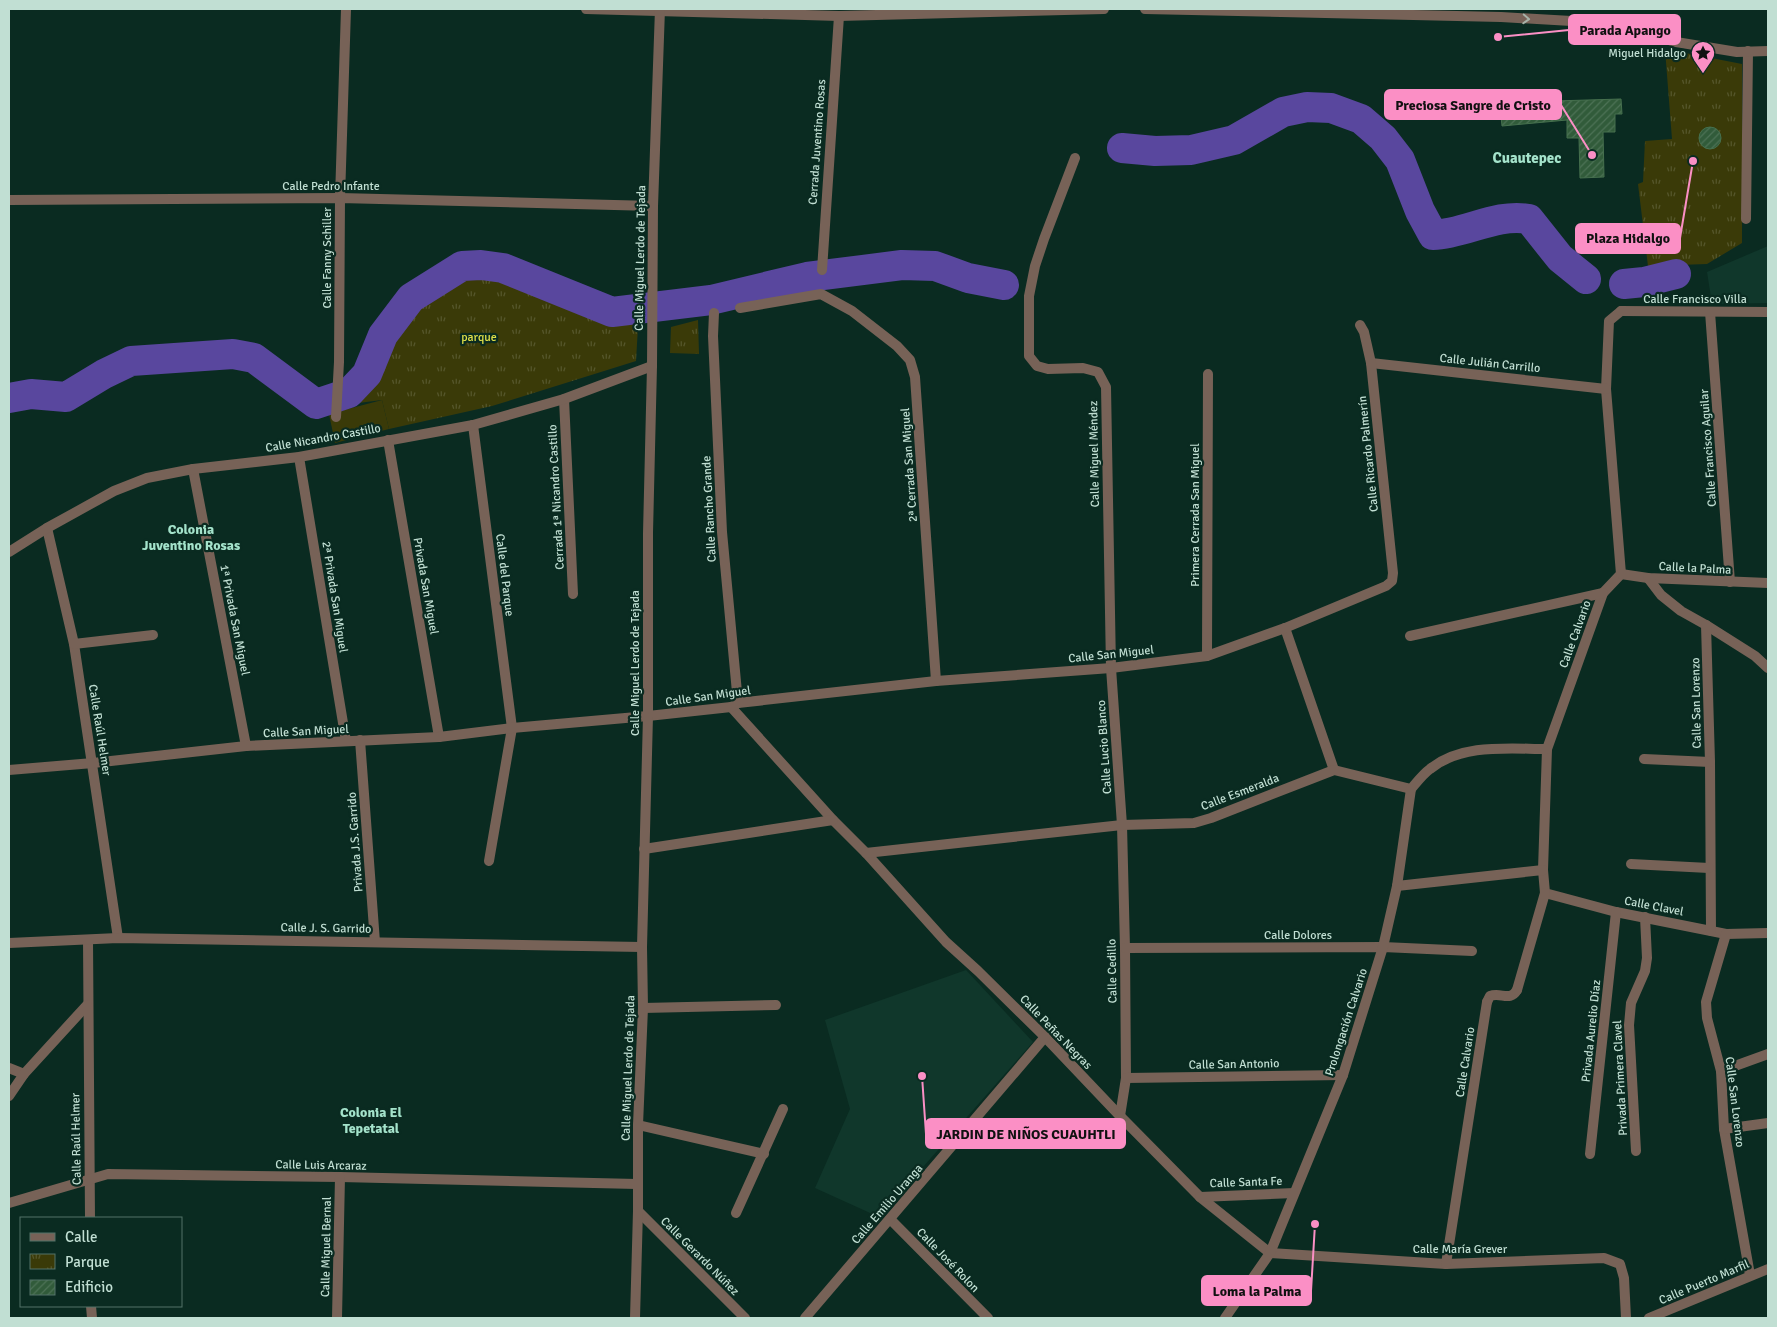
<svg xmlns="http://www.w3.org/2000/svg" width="1777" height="1327" viewBox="0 0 1777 1327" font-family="Signika,sans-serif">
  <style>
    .built { fill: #10372b }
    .park { fill: url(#park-tufts) }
    .pitch { fill: #3a3a08 }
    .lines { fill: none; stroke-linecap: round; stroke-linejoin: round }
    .river { stroke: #59479e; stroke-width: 30 }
    .building { fill: url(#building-hatch); stroke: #46704e }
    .pedestrian { stroke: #776257; stroke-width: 10 }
    .minor { stroke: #776257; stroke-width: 10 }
    .tertiary { stroke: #776257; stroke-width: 10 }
    .oneway { stroke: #a7b3a8 }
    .labels { text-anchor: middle; stroke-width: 4.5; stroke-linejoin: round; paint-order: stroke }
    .poi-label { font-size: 12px; fill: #c1dfd3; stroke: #0a2b21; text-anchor: end }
    .street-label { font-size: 12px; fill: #c1dfd3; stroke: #0a2b21 }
    .park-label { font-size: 12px; fill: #e0e049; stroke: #0a2b21 }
    .neighbourhood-label { font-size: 14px; font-weight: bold; fill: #a4e3cb; stroke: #0a2b21 }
    .quarter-label { font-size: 15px; font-weight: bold; fill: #a4e3cb; stroke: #0a2b21 }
    .leader { fill: none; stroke: #fb8fc5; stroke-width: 2 }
    .callout-dot { fill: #fb8fc5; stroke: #0a2b21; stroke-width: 2 }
    .callout { fill: #fb8fc5; stroke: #fb8fc5; stroke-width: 2 }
    .callout-label { font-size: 14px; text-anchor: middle; font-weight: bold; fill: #111 }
  </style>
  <defs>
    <pattern id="park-tufts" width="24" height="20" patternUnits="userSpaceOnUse" patternTransform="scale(1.25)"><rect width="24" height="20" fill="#3a3a08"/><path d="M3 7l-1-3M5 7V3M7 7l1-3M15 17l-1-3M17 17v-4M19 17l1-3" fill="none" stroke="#55562b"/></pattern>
    <pattern id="building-hatch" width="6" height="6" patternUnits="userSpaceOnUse" patternTransform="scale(1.25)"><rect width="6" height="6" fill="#315b3a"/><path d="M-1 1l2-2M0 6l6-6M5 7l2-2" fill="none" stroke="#4d7256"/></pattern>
  </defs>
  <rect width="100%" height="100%" fill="#0a2b21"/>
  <g class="built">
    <polygon points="1768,246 1768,303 1712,304 1707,272"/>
    <polygon points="966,970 1033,1042 879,1217 815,1188 850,1109 825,1020"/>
  </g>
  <g class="park">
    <polygon points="1665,49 1742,64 1742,243 1707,264 1648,266 1638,184 1643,182 1645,141 1672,139"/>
    <polygon points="481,265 503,268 612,312 639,309 636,361 492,406 389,429 382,400 350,404 349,393 367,374 383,335 411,298 462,266"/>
    <polygon points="698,320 699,354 670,353 671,327"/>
  </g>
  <polygon class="pitch" points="382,400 389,429 335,443 329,414"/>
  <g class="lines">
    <g class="river">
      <path d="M1122,148l33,3 36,-1 43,-10 49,-28 24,-5 24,1 30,11 22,19 17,22 20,51 13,24c33,-1 62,-22 96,-16l31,39 26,21"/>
      <polyline points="1624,284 1644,282 1676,274"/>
      <polyline points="9,398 31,394 66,397 104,374 131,361 233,354 254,358 316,404 349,393 367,374 383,335 411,298 462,266 481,265 503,268 612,312 711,300 807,277 902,265 935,266 968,278 1004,285"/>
    </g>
  </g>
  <g class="building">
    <polygon points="1621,99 1622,114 1615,114 1615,132 1603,132 1604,177 1580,178 1579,138 1567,138 1567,120 1502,126 1500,106 1554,101"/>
    <circle cx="1710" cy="138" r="11"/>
  </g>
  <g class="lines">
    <g class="pedestrian">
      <polyline points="1746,219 1748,51"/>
      <path d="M1487,1002l3,-6c11,-4 20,6 27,-6"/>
    </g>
    <g class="minor">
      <polyline points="1075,158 1044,239 1035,266 1029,296 1029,356 1037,366 1048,369 1083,368 1098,372 1106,387 1111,668 1122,825 1125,948 1126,1078 1120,1116"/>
      <polyline points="9,200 340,198 653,206"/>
      <polyline points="822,270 839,16"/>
      <polyline points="740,308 821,294 852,311 897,346 910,360 915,377 936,681"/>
      <polyline points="1621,311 1609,321 1606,389 1621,574 1603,593 1547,749 1543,870 1545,893 1616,912 1726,934 1768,933"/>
      <polyline points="1710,312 1730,582"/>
      <polyline points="714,313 713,336 722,532 738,703"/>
      <polyline points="1371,363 1606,389"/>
      <polyline points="564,399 573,594"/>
      <polyline points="336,417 339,362 340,198 346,9"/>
      <polyline points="473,425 512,728 489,861"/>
      <polyline points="388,440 439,737"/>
      <polyline points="299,457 346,741"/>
      <polyline points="193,469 246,746"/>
      <polyline points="47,528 74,644 118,938"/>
      <polyline points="9,552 47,528 114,491 147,478 193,469 299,457 473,425 564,399 652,366"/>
      <polyline points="1621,574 1648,578 1768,583"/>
      <polyline points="1648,578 1661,595 1681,611 1706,625 1755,656 1768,668"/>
      <polyline points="1706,625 1710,762 1711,931"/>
      <polyline points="1285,628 1334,770"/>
      <polyline points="1410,636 1603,593"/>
      <polyline points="74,644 153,635"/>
      <polyline points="1207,656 1208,374"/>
      <polyline points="731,707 833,820 866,853 946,942 978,971 1045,1037 1120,1116 1200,1197 1270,1253"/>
      <polyline points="648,716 731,707 738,703 936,681 1111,668 1207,656 1285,628 1386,586 1392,581 1393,573 1371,363 1364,332 1360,325"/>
      <polyline points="360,740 375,942"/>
      <polyline points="1644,759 1710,762"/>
      <polyline points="644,849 833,820"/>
      <path d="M866,853l256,-28 72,-2 17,-5 123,-48 77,19c6,-7 12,-15 19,-20 32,-26 79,-20 117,-20"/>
      <polyline points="1631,864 1709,868"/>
      <polyline points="1397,886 1543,870"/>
      <polyline points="1726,934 1706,1002 1707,1018 1721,1071 1724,1129 1750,1275"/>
      <polyline points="88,940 90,1218"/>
      <polyline points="9,943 118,938 642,947"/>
      <polyline points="1125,948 1383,947 1472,951"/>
      <polyline points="1517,990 1545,893"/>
      <polyline points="643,1008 776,1005"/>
      <polyline points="9,1068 24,1074"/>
      <polyline points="1721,1071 1768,1054"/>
      <polyline points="1126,1078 1343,1075"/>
      <polyline points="9,1096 24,1074 87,1005"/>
      <polyline points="638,1125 764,1154"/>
      <polyline points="1724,1129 1768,1123"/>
      <polyline points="1636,1151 1629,1025 1631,1003 1645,971 1647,958 1645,917"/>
      <polyline points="1590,1154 1616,912"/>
      <polyline points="1200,1197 1294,1193"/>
      <polyline points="9,1203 108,1174 340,1177 637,1184"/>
      <polyline points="638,1211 745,1318"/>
      <polyline points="736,1213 783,1109"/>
      <polyline points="890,1219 988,1318"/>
      <polyline points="1270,1253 1446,1264 1604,1258 1620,1264 1624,1278 1626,1318"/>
      <polyline points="1446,1264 1487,1002"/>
      <polyline points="91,1306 92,1318"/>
      <polyline points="337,1318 340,1177"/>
      <polyline points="805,1318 1045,1037"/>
      <polyline points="1225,1318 1270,1253 1343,1075 1383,947 1397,886 1411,789"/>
      <polyline points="1649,1318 1768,1269"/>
    </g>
    <g class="tertiary">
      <polyline points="586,9 839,16 1104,9"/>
      <polyline points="1145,9 1501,17 1606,23 1676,42 1737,52 1768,51"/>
      <polyline points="1621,311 1768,312"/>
      <polyline points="9,770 93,763 246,746 439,737 512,728 648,716"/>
      <polyline points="635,1318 638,1211 638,1125 643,1008 642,947 648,716 648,533 652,366 653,206 660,9"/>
    </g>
  </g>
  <defs><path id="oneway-chevron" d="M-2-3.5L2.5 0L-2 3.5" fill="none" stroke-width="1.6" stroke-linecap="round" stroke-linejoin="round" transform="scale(1.25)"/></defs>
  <use class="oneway" href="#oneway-chevron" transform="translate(1526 19) rotate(3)"/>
  <defs>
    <g id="sight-pin" transform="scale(1.25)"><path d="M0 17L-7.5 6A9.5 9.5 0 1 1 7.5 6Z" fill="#fb8fc5" stroke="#0a2b21"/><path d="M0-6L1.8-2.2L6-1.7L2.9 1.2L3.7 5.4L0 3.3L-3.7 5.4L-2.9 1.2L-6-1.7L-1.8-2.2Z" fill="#111"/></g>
  </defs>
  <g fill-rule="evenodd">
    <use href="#sight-pin" x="1703" y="53"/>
  </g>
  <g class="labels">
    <g class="poi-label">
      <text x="1686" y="57">Miguel Hidalgo</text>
    </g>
    <g class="street-label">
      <text transform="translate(817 142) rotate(-86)" y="4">Cerrada Juventino Rosas</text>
      <text x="331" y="190">Calle Pedro Infante</text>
      <text transform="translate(327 258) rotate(-90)" y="4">Calle Fanny Schiller</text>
      <text transform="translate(640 258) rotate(-89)" y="4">Calle Miguel Lerdo de Tejada</text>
      <text x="1695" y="303">Calle Francisco Villa</text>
      <text transform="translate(1490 363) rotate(6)" y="4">Calle Julián Carrillo</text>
      <text transform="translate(323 438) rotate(-10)" y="4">Calle Nicandro Castillo</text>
      <text transform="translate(1708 448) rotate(-94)" y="4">Calle Francisco Aguilar</text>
      <text transform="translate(1094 454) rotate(-91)" y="4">Calle Miguel Méndez</text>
      <text transform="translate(1368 454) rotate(-96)" y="4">Calle Ricardo Palmerín</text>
      <text transform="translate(909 465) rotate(-94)" y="4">2ª Cerrada San Miguel</text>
      <text transform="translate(556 497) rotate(-93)" y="4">Cerrada 1ª Nicandro Castillo</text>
      <text transform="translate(709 509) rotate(-93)" y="4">Calle Rancho Grande</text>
      <text transform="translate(1195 515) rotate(-90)" y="4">Primera Cerrada San Miguel</text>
      <text transform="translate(1695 568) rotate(3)" y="4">Calle la Palma</text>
      <text transform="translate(505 575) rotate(83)" y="4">Calle del Parque</text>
      <text transform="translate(426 586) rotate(80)" y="4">Privada San Miguel</text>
      <text transform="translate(335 597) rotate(81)" y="4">2ª Privada San Miguel</text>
      <text transform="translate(235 620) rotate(79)" y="4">1ª Privada San Miguel</text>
      <text transform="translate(1575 634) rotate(-70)" y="4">Calle Calvario</text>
      <text transform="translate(1111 654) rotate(-6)" y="4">Calle San Miguel</text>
      <text transform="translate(635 663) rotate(-90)" y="4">Calle Miguel Lerdo de Tejada</text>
      <text transform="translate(708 696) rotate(-8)" y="4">Calle San Miguel</text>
      <text transform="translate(1696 703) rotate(-91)" y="4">Calle San Lorenzo</text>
      <text transform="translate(100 730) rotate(81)" y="4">Calle Raúl Helmer</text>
      <text transform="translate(306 731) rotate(-3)" y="4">Calle San Miguel</text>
      <text transform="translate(1104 747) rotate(-94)" y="4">Calle Lucio Blanco</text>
      <text transform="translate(1240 792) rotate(-21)" y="4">Calle Esmeralda</text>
      <text transform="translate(355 842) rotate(-94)" y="4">Privada J.S. Garrido</text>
      <text transform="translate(1654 906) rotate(11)" y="4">Calle Clavel</text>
      <text transform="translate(326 928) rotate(1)" y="4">Calle J. S. Garrido</text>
      <text x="1298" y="939">Calle Dolores</text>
      <text transform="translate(1112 971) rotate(-91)" y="4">Calle Cedillo</text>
      <text transform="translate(1346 1022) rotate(-72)" y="4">Prolongación Calvario</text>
      <text transform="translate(1591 1031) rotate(-84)" y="4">Privada Aurelio Díaz</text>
      <text transform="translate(1056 1032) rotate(46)" y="4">Calle Peñas Negras</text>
      <text transform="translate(1465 1062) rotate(-81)" y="4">Calle Calvario</text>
      <text transform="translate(1234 1064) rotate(-1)" y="4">Calle San Antonio</text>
      <text transform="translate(628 1068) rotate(-88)" y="4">Calle Miguel Lerdo de Tejada</text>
      <text transform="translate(1620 1078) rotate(-93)" y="4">Privada Primera Clavel</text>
      <text transform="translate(1735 1102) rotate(83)" y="4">Calle San Lorenzo</text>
      <text transform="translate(76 1139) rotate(-91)" y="4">Calle Raúl Helmer</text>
      <text transform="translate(321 1165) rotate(1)" y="4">Calle Luis Arcaraz</text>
      <text transform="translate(1246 1182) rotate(-2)" y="4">Calle Santa Fe</text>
      <text transform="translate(887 1204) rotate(-49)" y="4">Calle Emilio Uranga</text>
      <text transform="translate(326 1247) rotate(-89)" y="4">Calle Miguel Bernal</text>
      <text x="1460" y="1253">Calle María Grever</text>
      <text transform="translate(700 1256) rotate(45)" y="4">Calle Gerardo Núñez</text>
      <text transform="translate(948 1260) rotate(46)" y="4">Calle José Rolon</text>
      <text transform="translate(1704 1282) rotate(-23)" y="4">Calle Puerto Marfil</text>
    </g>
    <g class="park-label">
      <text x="479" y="341">parque</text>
    </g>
    <g class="neighbourhood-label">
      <text x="191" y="534">Colonia<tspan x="191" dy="16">Juventino Rosas</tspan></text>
      <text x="371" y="1117">Colonia El<tspan x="371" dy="16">Tepetatal</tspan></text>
    </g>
    <g class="quarter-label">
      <text x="1527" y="163">Cuautepec</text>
    </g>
  </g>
  <path class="leader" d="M1498 37L1569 30M1592 155L1561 105M1693 161L1680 238M922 1076L926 1134M1315 1224L1311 1291"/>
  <g class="callout-dot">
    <circle cx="1498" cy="37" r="5"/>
    <circle cx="1592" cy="155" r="5"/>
    <circle cx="1693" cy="161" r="5"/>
    <circle cx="922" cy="1076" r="5"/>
    <circle cx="1315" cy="1224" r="5"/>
  </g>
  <g class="callout">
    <rect x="1569" y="15" width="111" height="29" rx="5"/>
    <rect x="1385" y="90" width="176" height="29" rx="5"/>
    <rect x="1576" y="224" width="104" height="29" rx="5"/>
    <rect x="926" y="1119" width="199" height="29" rx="5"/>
    <rect x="1202" y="1276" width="109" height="29" rx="5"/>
  </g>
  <g class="callout-label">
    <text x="1625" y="35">Parada Apango</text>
    <text x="1473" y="110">Preciosa Sangre de Cristo</text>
    <text x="1628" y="243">Plaza Hidalgo</text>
    <text x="1026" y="1139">JARDIN DE NIÑOS CUAUHTLI</text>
    <text x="1257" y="1296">Loma la Palma</text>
  </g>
  <rect width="1777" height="1327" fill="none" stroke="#c1dfd3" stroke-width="20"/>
  <rect x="20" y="1217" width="162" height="90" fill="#0a2b21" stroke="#537368"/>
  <rect x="30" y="1233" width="25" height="8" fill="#776257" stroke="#537368"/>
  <text x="65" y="1242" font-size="15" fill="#c1dfd3">Calle</text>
  <rect x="30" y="1254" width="25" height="15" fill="url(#park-tufts)" stroke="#537368"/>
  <text x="65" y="1267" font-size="15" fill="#c1dfd3">Parque</text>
  <rect x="30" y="1280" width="25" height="15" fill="url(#building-hatch)" stroke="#537368"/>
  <text x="65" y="1292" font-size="15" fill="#c1dfd3">Edificio</text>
</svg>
